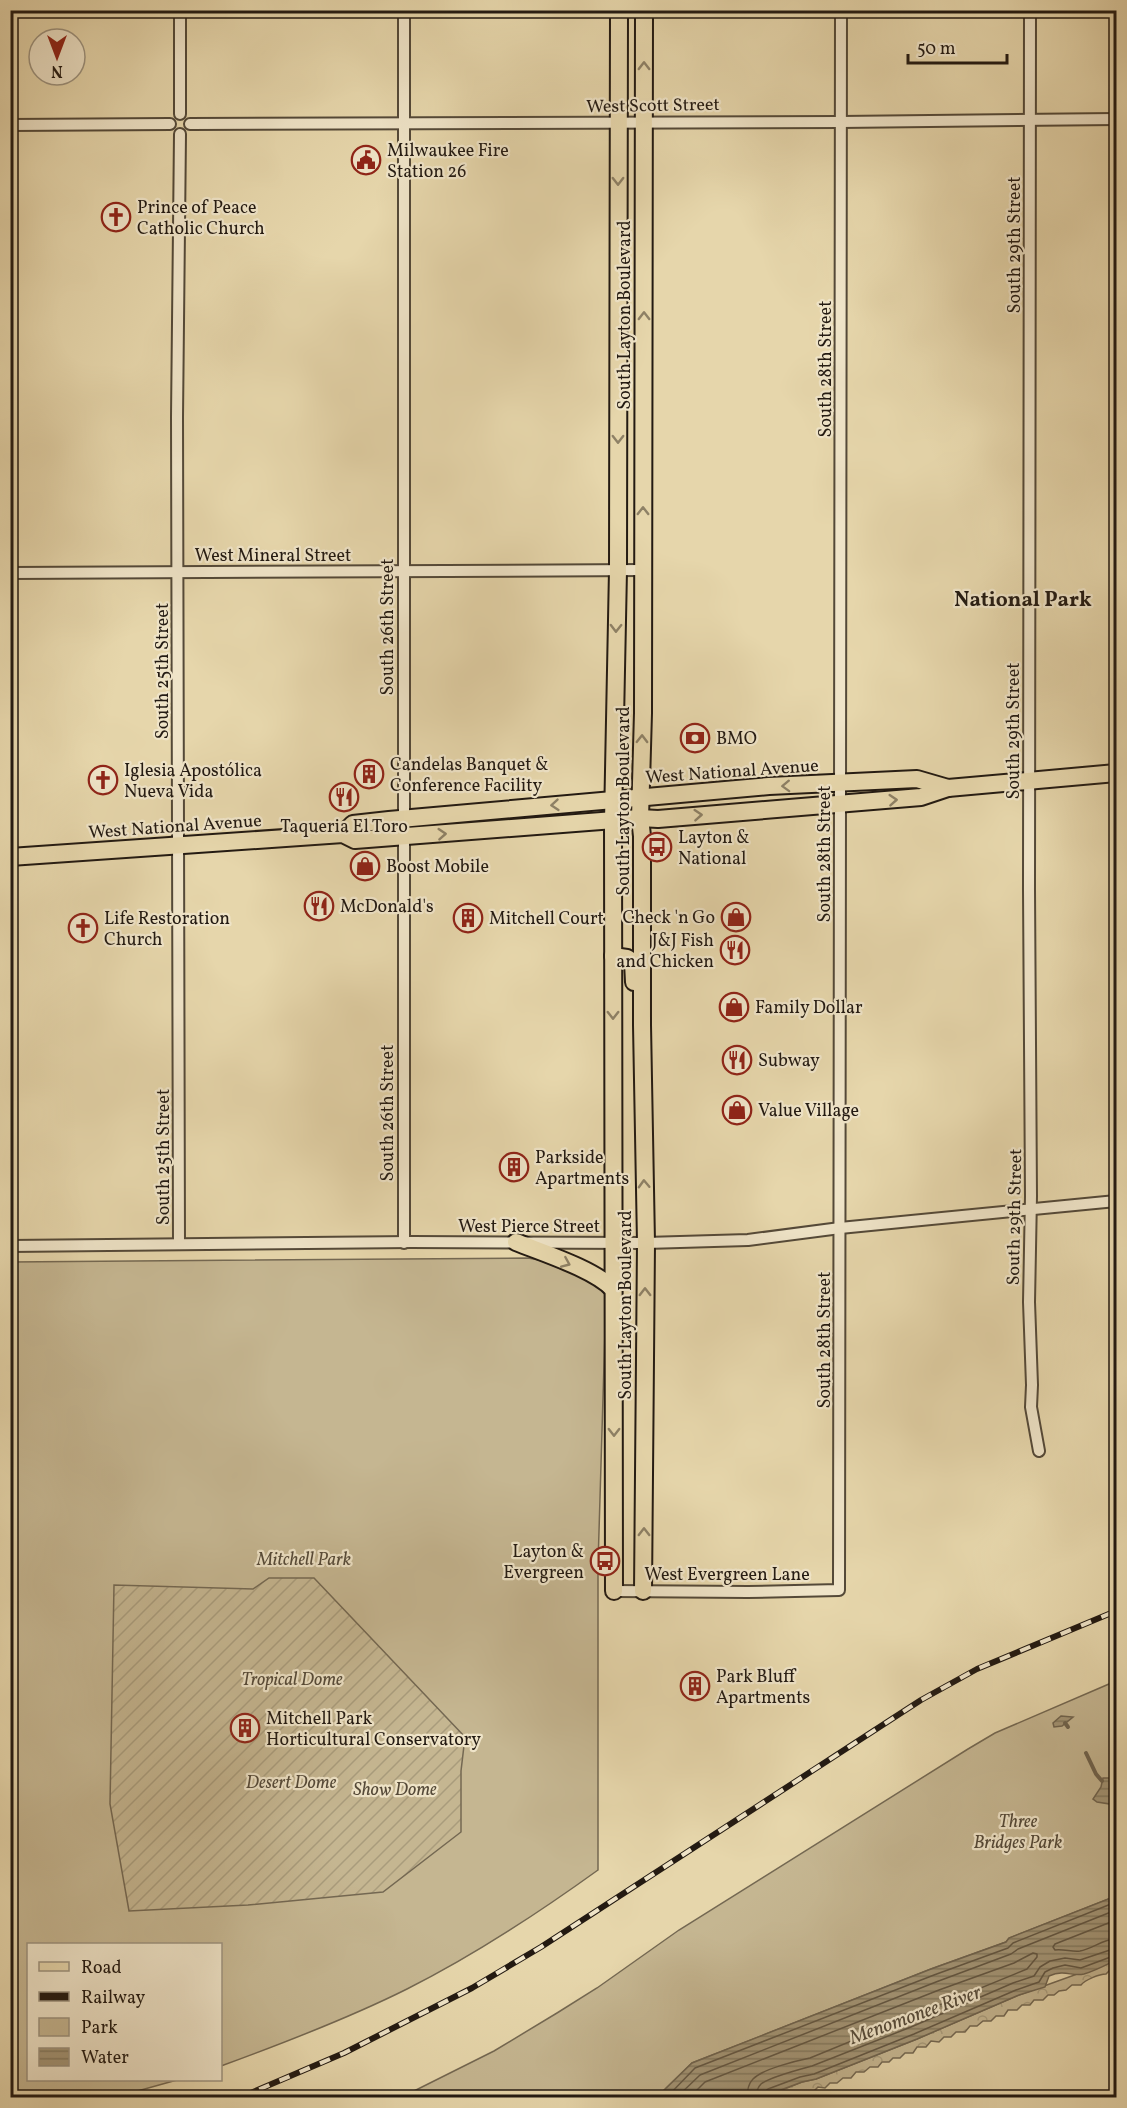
<svg xmlns="http://www.w3.org/2000/svg" width="1127" height="2108" viewBox="0 0 1127 2108" font-family="Vollkorn,serif">
  <style>
    .forest { fill: url(#forest-crowns); stroke: #746852; stroke-width: 1.5 }
    .park { fill: #c5b691; stroke: #746852; stroke-width: 1.5 }
    .garden { fill: url(#garden-furrows); stroke: #746852; stroke-width: 1.5 }
    .water { fill: url(#water-rules); stroke: #70644f; stroke-width: 1.5 }
    .lines { fill: none; stroke-linecap: round; stroke-linejoin: round }
    .shore { stroke: #645844; stroke-width: 1.5 }
    .stream { stroke: #70644f; stroke-width: 4 }
    .minor-casing { stroke: #544938; stroke-width: 14 }
    .primary-casing { stroke: #231a12; stroke-width: 20 }
    .minor { stroke: #efe4c8; stroke-width: 10 }
    .primary { stroke: #e6d6ab; stroke-width: 16 }
    .rail-casing { stroke: #231a12; stroke-width: 6 }
    .rail { stroke: #efe4c8; stroke-width: 4; stroke-dasharray: 11; stroke-linecap: butt }
    .oneway { stroke: #8e8166 }
    .labels { text-anchor: middle; stroke-width: 4.5; stroke-linejoin: round; paint-order: stroke }
    .street-label { font-size: 18px; fill: #231a12; stroke: #efe4c8 }
    .poi-label { font-size: 18px; fill: #231a12; stroke: #efe4c8; text-anchor: start }
    .park-label { font-size: 18px; font-style: italic; fill: #544938; stroke: #efe4c8 }
    .water-label { font-size: 20px; font-style: italic; fill: #574c3a; stroke: #efe4c8 }
    .quarter-label { font-size: 21px; font-weight: bold; fill: #231a12; stroke: #efe4c8 }
  </style>
  <defs>
    <pattern id="forest-crowns" width="20" height="18" patternUnits="userSpaceOnUse" patternTransform="scale(1.5)"><rect width="20" height="18" fill="#c5b691"/><path d="M2 6a3 3 0 1 1 6 0M12 15a3 3 0 1 1 6 0" fill="none" stroke="#a99c7c"/></pattern>
    <pattern id="garden-furrows" width="10" height="10" patternUnits="userSpaceOnUse" patternTransform="scale(1.5)"><rect width="10" height="10" fill="#c5b691"/><path d="M-1 1l2-2M0 10L10 0M9 11l2-2" fill="none" stroke="#a99c7c"/></pattern>
    <pattern id="water-rules" width="6" height="5" patternUnits="userSpaceOnUse" patternTransform="scale(1.5)"><rect width="6" height="5" fill="#a49677"/><path d="M0 2.5h6" fill="none" stroke="#857a60"/></pattern>
  </defs>
  <rect width="100%" height="100%" fill="#e6d6ab"/>
  <filter id="stains"><feTurbulence type="fractalNoise" baseFrequency=".00333" numOctaves="4"/><feColorMatrix values="0 0 0 0 .2 0 0 0 0 .09 0 0 0 0 .02 0 0 0 .5 -.17"/></filter>
  <radialGradient id="worn" r=".72"><stop offset=".6" stop-color="#630" stop-opacity="0"/><stop offset="1" stop-color="#630" stop-opacity=".3"/></radialGradient>
  <path class="forest" d="M1116,1960v9h-5l-5,5c-7,0 -21,6 -25,11h-9l-6,5 -7,1 -5,4h-6l-5,5h-9l-4,5h-8l-5,5h-9l-4,6h-8l-5,5h-8l-6,5h-7l-5,6h-9l-5,5h-7l-5,5 -8,-1 -5,6h-9l-4,6h-8l-5,5h-7l-4,4h-7l-4,5h-8l-6,5h-8l-5,6h-8l-6,5h-7l-5,5 -7,-1 -5,5 -7,-1 -5,6 -39,1 40,-16 14,-3 101,-40 102,-44z"/>
  <g class="park">
    <path d="M528,1258l11,2 61,24 6,13 -8,268v305c-61,44 -123,85 -191,119 -60,30 -123,54 -186,77l-1,-122h-192v136h149l-61,17h-105l-1,-835z"/>
    <polygon points="1116,1681 1116,1896 1009,1938 1006,1942 931,1969 692,2063 657,2097 400,2098 494,2051 557,2013 597,1988 679,1930 968,1749 995,1733"/>
  </g>
  <polygon class="garden" points="269,1578 314,1578 465,1737 461,1771 461,1832 383,1892 248,1905 129,1911 110,1804 114,1585 253,1589"/>
  <g class="water">
    <polygon points="1061,1716 1073,1717 1062,1726 1054,1727 1053,1723"/>
    <polygon points="1103,1778 1110,1778 1116,1781 1116,1805 1097,1802 1093,1799 1101,1787"/>
    <path d="M1116,1896v64c-10,5 -21,11 -32,14 -13,3 -18,-5 -35,2l-4,11 -26,8 -102,44 -101,40 -14,3 -40,15h-105l35,-34 239,-94 75,-27 3,-4z"/>
  </g>
  <g class="lines">
    <g class="shore">
      <path d="M1116,1920l-61,24 -2,3 2,3c9,-1 17,2 25,1 12,-2 23,-12 36,-12"/>
      <polyline points="666,2098 695,2068 934,1975 1008,1948 1013,1943 1116,1902"/>
      <polyline points="676,2098 700,2075 936,1982 1011,1954 1018,1949 1116,1910"/>
      <path d="M689,2098l16,-16 234,-92 75,-27 19,-10 4,1v3l-10,12 -217,89c-15,3 -47,11 -57,21 -5,5 -6,11 -6,19"/>
      <path d="M756,2098c0,-6 1,-10 5,-14 9,-7 40,-15 51,-18l99,-39 102,-44 21,-7 6,-9 10,-6 15,-3 15,2 36,-12"/>
      <polyline points="763,2098 764,2092 768,2089 800,2077 814,2074 914,2034 1016,1990 1039,1982 1045,1972 1053,1968 1065,1965 1081,1968 1116,1955"/>
    </g>
    <g class="stream">
      <polyline points="1065,1723 1068,1727"/>
      <polyline points="1086,1753 1096,1774 1102,1781"/>
    </g>
    <g class="minor-casing">
      <g id="minor">
        <polyline points="180,10 180,114"/>
        <polyline points="1030,10 1029,890 1031,1196 1029,1302 1032,1385 1031,1407 1039,1451"/>
        <polyline points="190,124 841,122 1116,119"/>
        <polyline points="10,125 170,124"/>
        <polyline points="10,573 643,570"/>
        <polyline points="404,1243 404,10"/>
        <polyline points="179,1244 177,417 180,134"/>
        <polyline points="10,1246 412,1242 646,1243 748,1240 840,1228 1116,1201"/>
        <polyline points="614,1591 748,1592 839,1590 841,10"/>
      </g>
    </g>
    <g class="primary-casing">
      <g id="primary">
        <polyline points="343,834 353,824 389,820 769,786 917,779 948,788"/>
        <polyline points="10,857 343,834 355,840 640,818 658,819 921,797 948,788 1116,773"/>
        <polyline points="613,956 627,958 633,962 634,982"/>
        <path d="M516,1242c27,11 78,27 97,47"/>
        <polyline points="614,1591 613,821 618,570 619,10"/>
        <polyline points="643,1591 646,1243 642,1025 642,836 640,818 643,713 644,10"/>
      </g>
    </g>
    <use href="#minor" class="minor"/>
    <use href="#primary" class="primary"/>
    <g class="rail-casing">
      <polyline id="rail" points="239,2098 344,2053 472,1988 541,1947 921,1700 977,1669 1116,1611"/>
    </g>
    <use href="#rail" class="rail"/>
  </g>
  <defs><path id="oneway-chevron" d="M-2-3.5L2.5 0L-2 3.5" fill="none" stroke-width="1.6" stroke-linecap="round" stroke-linejoin="round" transform="scale(1.5)"/></defs>
  <g class="oneway">
    <use href="#oneway-chevron" transform="translate(644 66) rotate(-90)"/>
    <use href="#oneway-chevron" transform="translate(618 181) rotate(90)"/>
    <use href="#oneway-chevron" transform="translate(644 316) rotate(-90)"/>
    <use href="#oneway-chevron" transform="translate(618 439) rotate(90)"/>
    <use href="#oneway-chevron" transform="translate(643 511) rotate(-90)"/>
    <use href="#oneway-chevron" transform="translate(616 628) rotate(91)"/>
    <use href="#oneway-chevron" transform="translate(642 739) rotate(-89)"/>
    <use href="#oneway-chevron" transform="translate(786 786) rotate(178)"/>
    <use href="#oneway-chevron" transform="translate(893 800) rotate(-4)"/>
    <use href="#oneway-chevron" transform="translate(555 805) rotate(175)"/>
    <use href="#oneway-chevron" transform="translate(698 815) rotate(-4)"/>
    <use href="#oneway-chevron" transform="translate(442 834) rotate(-4)"/>
    <use href="#oneway-chevron" transform="translate(613 1015) rotate(90)"/>
    <use href="#oneway-chevron" transform="translate(644 1184) rotate(-92)"/>
    <use href="#oneway-chevron" transform="translate(566 1263) rotate(23)"/>
    <use href="#oneway-chevron" transform="translate(645 1292) rotate(-90)"/>
    <use href="#oneway-chevron" transform="translate(614 1432) rotate(90)"/>
    <use href="#oneway-chevron" transform="translate(644 1532) rotate(-90)"/>
  </g>
  <defs>
    <g id="civic-ring" transform="scale(1.5)"><circle r="9.5" fill="#efe4c8" stroke="#8f2418" stroke-width="1.5"/><path d="M-.6-6.5H3V-4.5H.6V-3L4-1V1h2V6H-6V1h2V-1L-.6-3ZM-1.2 2.5V6h2.4V2.5Z" fill="#8f2418"/></g>
    <g id="church-ring" transform="scale(1.5)"><circle r="9.5" fill="#efe4c8" stroke="#8f2418" stroke-width="1.5"/><path d="M-1.2-6h2.4v3.5h3.3v2.4h-3.3V6h-2.4V-.1h-3.3v-2.4h3.3Z" fill="#8f2418"/></g>
    <g id="bank-ring" transform="scale(1.5)"><circle r="9.5" fill="#efe4c8" stroke="#8f2418" stroke-width="1.5"/><path d="M-6-4H6V4H-6ZM0-2.3a2.3 2.3 0 1 0 0 4.6a2.3 2.3 0 1 0 0-4.6Z" fill="#8f2418"/></g>
    <g id="building-ring" transform="scale(1.5)"><circle r="9.5" fill="#efe4c8" stroke="#8f2418" stroke-width="1.5"/><path d="M-4-6H4V6H1V3H-1V6H-4ZM-2.5-4.3h1.7v1.8h-1.7ZM.8-4.3h1.7v1.8H.8ZM-2.5-1h1.7V.8h-1.7ZM.8-1h1.7V.8H.8Z" fill="#8f2418"/></g>
    <g id="restaurant-ring" transform="scale(1.5)"><circle r="9.5" fill="#efe4c8" stroke="#8f2418" stroke-width="1.5"/><path d="M-5-6h1v4h1v-4h1v4h1v-4h1v5L-1.5 .5V6h-2V.5L-5-1ZM5-6V6H3V1.5H1.5Q1.5-4 5-6Z" fill="#8f2418"/></g>
    <g id="bus-ring" transform="scale(1.5)"><circle r="9.5" fill="#efe4c8" stroke="#8f2418" stroke-width="1.5"/><path d="M-5-6H5V4H4V6H2V4H-2V6H-4V4H-5ZM-3.5-4V0h7V-4ZM-3.5 1.2v1.5H-2V1.2ZM2 1.2v1.5H3.5V1.2Z" fill="#8f2418"/></g>
    <g id="shop-ring" transform="scale(1.5)"><circle r="9.5" fill="#efe4c8" stroke="#8f2418" stroke-width="1.5"/><path d="M-5-2.5h2.3a2.7 3.5 0 0 1 5.4 0H5L5.5 6h-11ZM-1.5-2.5h3a1.5 2.3 0 0 0-3 0Z" fill="#8f2418"/></g>
  </defs>
  <g fill-rule="evenodd">
    <use href="#civic-ring" x="366" y="160"/>
    <use href="#church-ring" x="116" y="217"/>
    <use href="#bank-ring" x="695" y="738"/>
    <use href="#building-ring" x="369" y="774"/>
    <use href="#church-ring" x="103" y="780"/>
    <use href="#restaurant-ring" x="344" y="797"/>
    <use href="#bus-ring" x="657" y="847"/>
    <use href="#shop-ring" x="365" y="866"/>
    <use href="#restaurant-ring" x="319" y="906"/>
    <use href="#shop-ring" x="736" y="917"/>
    <use href="#building-ring" x="468" y="918"/>
    <use href="#church-ring" x="83" y="928"/>
    <use href="#restaurant-ring" x="735" y="950"/>
    <use href="#shop-ring" x="734" y="1007"/>
    <use href="#restaurant-ring" x="737" y="1060"/>
    <use href="#shop-ring" x="737" y="1110"/>
    <use href="#building-ring" x="514" y="1167"/>
    <use href="#bus-ring" x="605" y="1561"/>
    <use href="#building-ring" x="695" y="1686"/>
    <use href="#building-ring" x="245" y="1728"/>
  </g>
  <g class="labels">
    <g class="street-label">
      <text transform="translate(653 105) rotate(-1)" y="6">West Scott Street</text>
      <text transform="translate(1014 245) rotate(-90)" y="6">South 29th Street</text>
      <text transform="translate(624 315) rotate(-90)" y="6">South Layton Boulevard</text>
      <text transform="translate(825 369) rotate(-90)" y="6">South 28th Street</text>
      <text x="273" y="561">West Mineral Street</text>
      <text transform="translate(387 627) rotate(-90)" y="6">South 26th Street</text>
      <text transform="translate(162 671) rotate(-90)" y="6">South 25th Street</text>
      <text transform="translate(1013 731) rotate(-90)" y="6">South 29th Street</text>
      <text transform="translate(732 771) rotate(-4)" y="6">West National Avenue</text>
      <text transform="translate(623 801) rotate(-90)" y="6">South Layton Boulevard</text>
      <text transform="translate(175 826) rotate(-4)" y="6">West National Avenue</text>
      <text transform="translate(824 854) rotate(-90)" y="6">South 28th Street</text>
      <text transform="translate(387 1113) rotate(-90)" y="6">South 26th Street</text>
      <text transform="translate(163 1157) rotate(-90)" y="6">South 25th Street</text>
      <text transform="translate(1014 1217) rotate(-89)" y="6">South 29th Street</text>
      <text x="529" y="1232">West Pierce Street</text>
      <text transform="translate(625 1305) rotate(-90)" y="6">South Layton Boulevard</text>
      <text transform="translate(824 1340) rotate(-90)" y="6">South 28th Street</text>
      <text x="727" y="1580">West Evergreen Lane</text>
    </g>
    <g class="poi-label">
      <text x="387" y="156">Milwaukee Fire<tspan x="387" dy="21">Station 26</tspan></text>
      <text x="137" y="213">Prince of Peace<tspan x="137" dy="21">Catholic Church</tspan></text>
      <text x="716" y="744">BMO</text>
      <text x="390" y="770">Candelas Banquet &amp;<tspan x="390" dy="21">Conference Facility</tspan></text>
      <text x="124" y="776">Iglesia Apostólica<tspan x="124" dy="21">Nueva Vida</tspan></text>
      <text x="344" y="832" text-anchor="middle">Taqueria El Toro</text>
      <text x="678" y="843">Layton &amp;<tspan x="678" dy="21">National</tspan></text>
      <text x="386" y="872">Boost Mobile</text>
      <text x="340" y="912">McDonald's</text>
      <text x="715" y="923" text-anchor="end">Check 'n Go</text>
      <text x="104" y="924">Life Restoration<tspan x="104" dy="21">Church</tspan></text>
      <text x="489" y="924">Mitchell Court</text>
      <text x="714" y="946" text-anchor="end">J&amp;J Fish<tspan x="714" dy="21">and Chicken</tspan></text>
      <text x="755" y="1013">Family Dollar</text>
      <text x="758" y="1066">Subway</text>
      <text x="758" y="1116">Value Village</text>
      <text x="535" y="1163">Parkside<tspan x="535" dy="21">Apartments</tspan></text>
      <text x="584" y="1557" text-anchor="end">Layton &amp;<tspan x="584" dy="21">Evergreen</tspan></text>
      <text x="716" y="1682">Park Bluff<tspan x="716" dy="21">Apartments</tspan></text>
      <text x="266" y="1724">Mitchell Park<tspan x="266" dy="21">Horticultural Conservatory</tspan></text>
    </g>
    <g class="park-label">
      <text x="304" y="1565">Mitchell Park</text>
      <text x="292" y="1685">Tropical Dome</text>
      <text x="291" y="1788">Desert Dome</text>
      <text x="395" y="1795">Show Dome</text>
      <text x="1018" y="1827">Three<tspan x="1018" dy="21">Bridges Park</tspan></text>
    </g>
    <g class="water-label">
      <text transform="translate(915 2014) rotate(-20)" y="7">Menomonee River</text>
    </g>
    <g class="quarter-label">
      <text x="1023" y="606">National Park</text>
    </g>
  </g>
  <rect width="1127" height="2108" fill="none" stroke="#e6d6ab" stroke-width="36"/>
  <rect x="12" y="12" width="1103" height="2084" fill="none" stroke="#231a12" stroke-width="3"/>
  <rect x="18" y="18" width="1091" height="2072" fill="none" stroke="#231a12" stroke-width="1.5"/>
  <rect x="27" y="1943" width="195" height="138" fill="#efe4c8" stroke="#9d937f" stroke-width="1.5"/>
  <rect x="39" y="1962" width="30" height="9" fill="#e6d6ab" stroke="#9d937f" stroke-width="1.5"/>
  <text x="81" y="1973" font-size="18" fill="#231a12">Road</text>
  <rect x="39" y="1992" width="30" height="9" fill="#231a12" stroke="#9d937f" stroke-width="1.5"/>
  <text x="81" y="2003" font-size="18" fill="#231a12">Railway</text>
  <rect x="39" y="2018" width="30" height="18" fill="#c5b691" stroke="#9d937f" stroke-width="1.5"/>
  <text x="81" y="2033" font-size="18" fill="#231a12">Park</text>
  <rect x="39" y="2048" width="30" height="18" fill="url(#water-rules)" stroke="#9d937f" stroke-width="1.5"/>
  <text x="81" y="2063" font-size="18" fill="#231a12">Water</text>
  <g transform="translate(57 57) rotate(180)"><circle r="28" fill="#efe4c8" stroke="#9d937f" stroke-width="1.5"/>
  <path d="M0-4.5L10 22L0 15L-10 22Z" fill="#8f2418"/>
  <text y="-9" font-size="16" font-weight="bold" text-anchor="middle" fill="#231a12">N</text>
  </g>
  <path d="M908 54v9h99v-9" fill="none" stroke="#231a12" stroke-width="3"/>
  <text x="917" y="54" font-size="18" fill="#231a12" stroke="#efe4c8" stroke-width="4.5" paint-order="stroke">50 m</text>
  <rect width="100%" height="100%" filter="url(#stains)"/>
  <rect width="100%" height="100%" fill="url(#worn)"/>
</svg>
